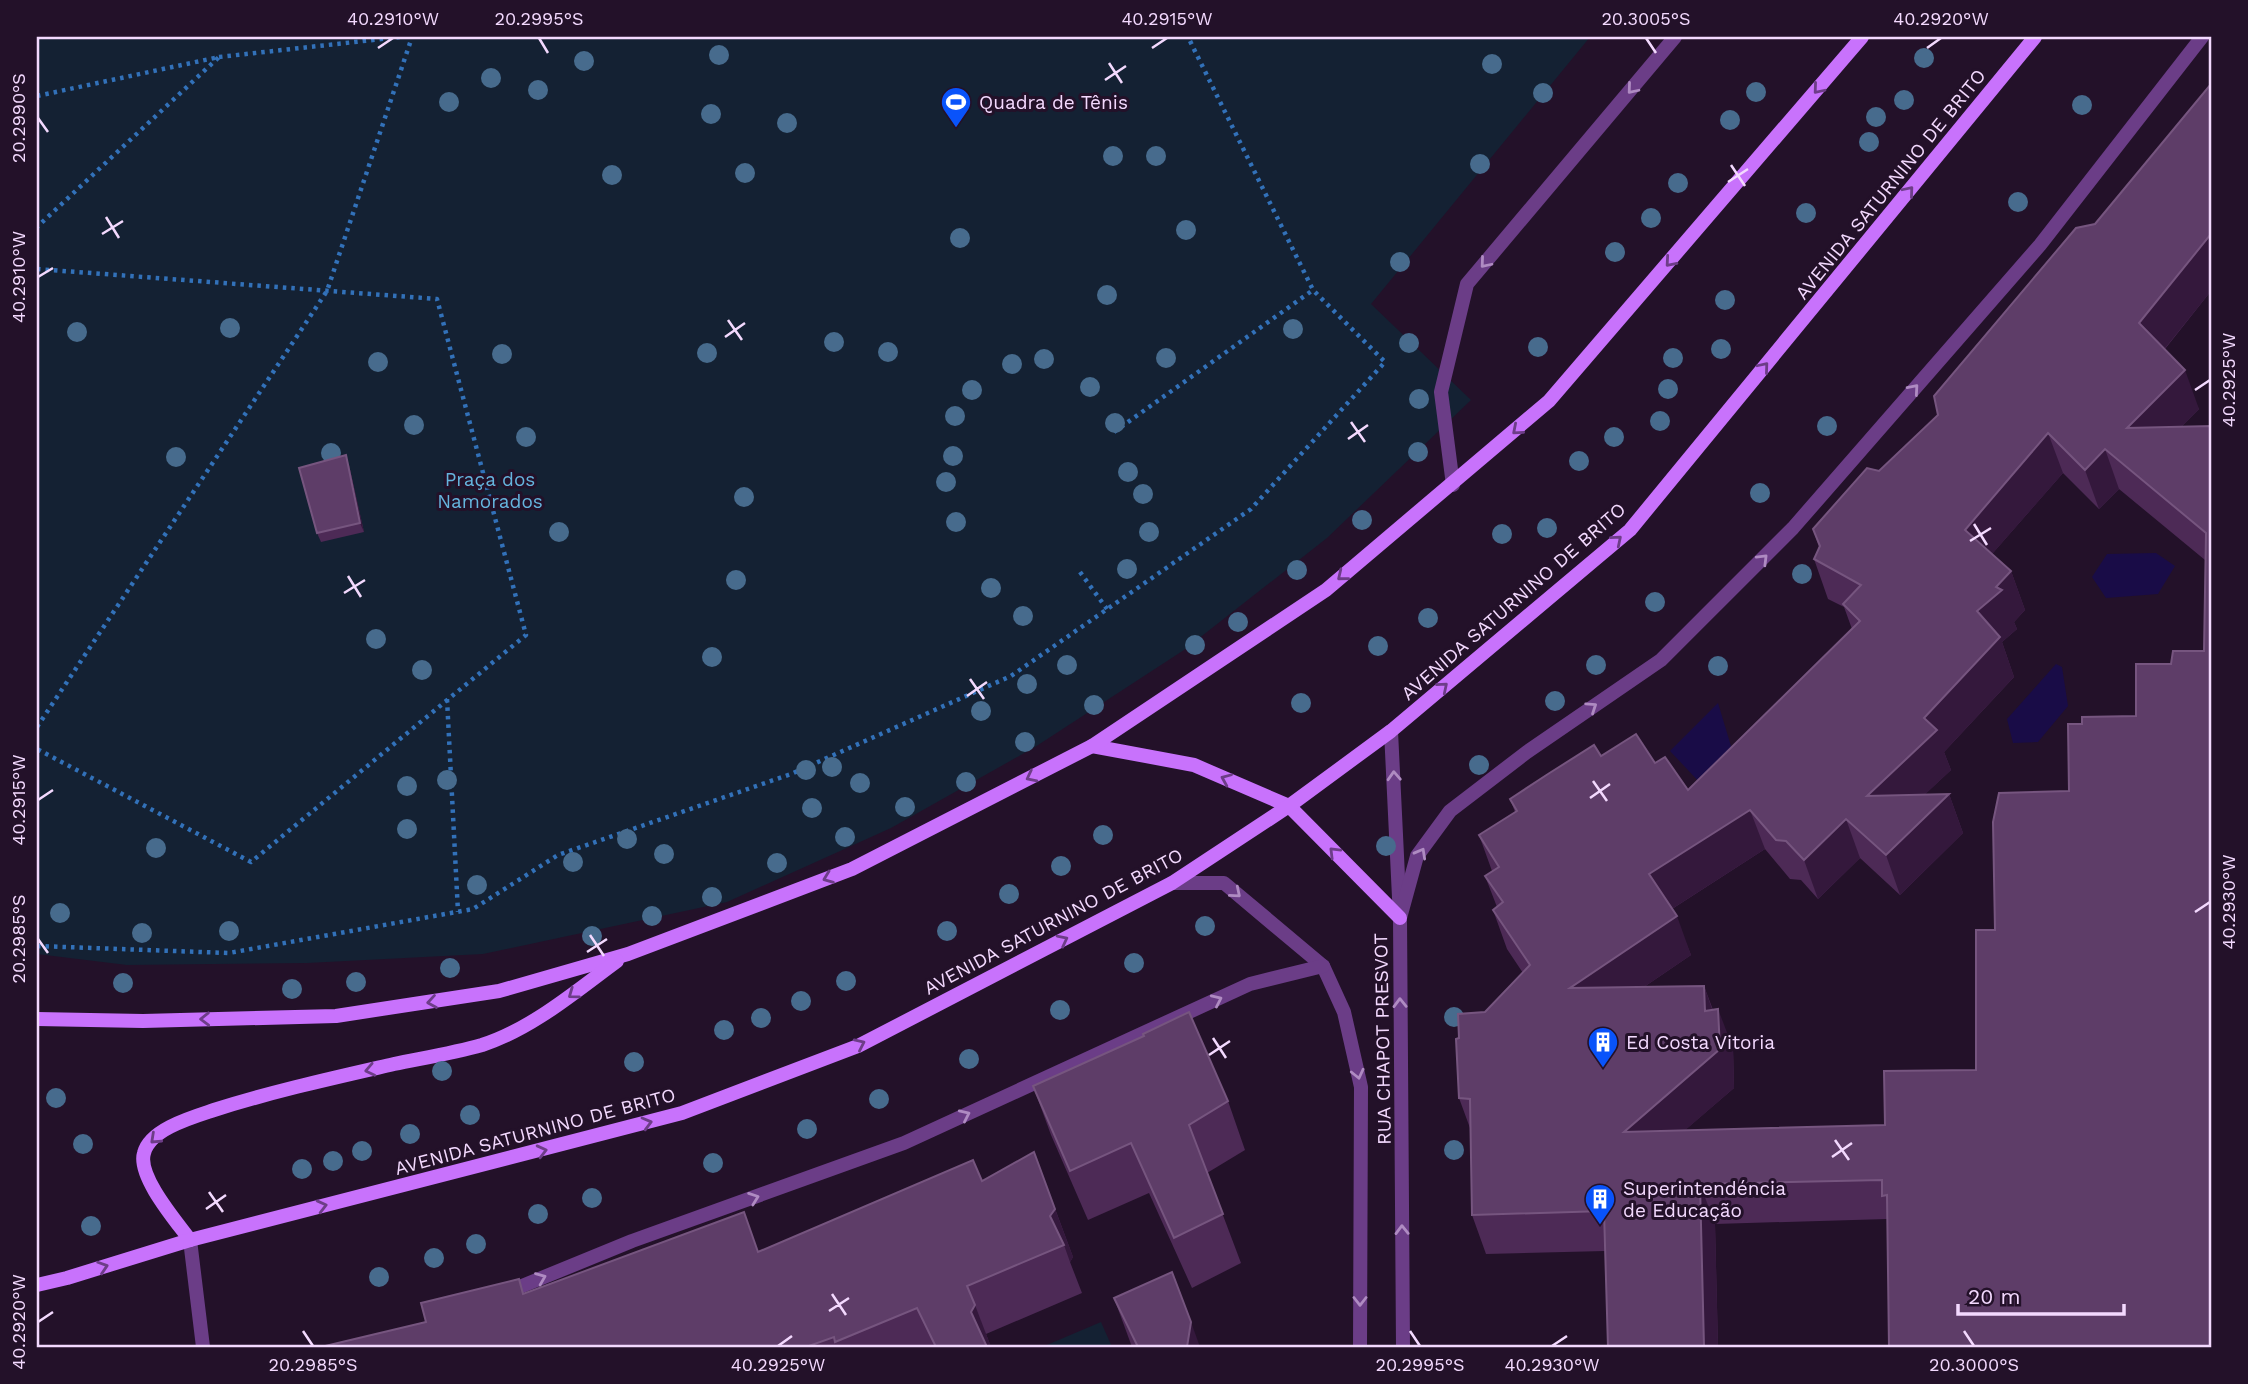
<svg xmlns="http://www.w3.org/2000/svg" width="2248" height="1384" viewBox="0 0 2248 1384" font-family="'Work Sans',sans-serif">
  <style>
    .green { fill: #142133 }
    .water { fill: #190c47 }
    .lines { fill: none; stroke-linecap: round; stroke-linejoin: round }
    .path { stroke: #3271b9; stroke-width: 4.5; stroke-dasharray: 3.5 5; stroke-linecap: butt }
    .service { stroke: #6b3d87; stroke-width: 14 }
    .minor { stroke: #6b3d87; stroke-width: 14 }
    .secondary { stroke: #c872fc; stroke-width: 14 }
    .tree { fill: #476b8d }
    .wall { fill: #4d2a56; fill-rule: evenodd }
    .shaded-wall { fill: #34183c }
    .building { fill: #5e3d68; stroke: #76557f; stroke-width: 2; fill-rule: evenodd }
    .oneway { stroke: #af8bc2 }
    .oneway2 { stroke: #6d3d88 }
    .ticks { fill: none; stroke: #f3d9fe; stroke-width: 2.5 }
    .labels { text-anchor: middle; stroke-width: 6; stroke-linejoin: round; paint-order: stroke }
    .poi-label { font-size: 19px; fill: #f3d9fe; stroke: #231129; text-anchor: start }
    .street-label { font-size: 19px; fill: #f3d9fe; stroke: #231129 }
    .park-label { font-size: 19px; fill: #65b5de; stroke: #231129 }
    .neatline { fill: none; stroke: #f3d9fe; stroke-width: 2.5 }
    .ticks-label { font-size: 18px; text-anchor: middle; fill: #f3d9fe }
  </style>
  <rect width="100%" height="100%" fill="#231129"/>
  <g class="green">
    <polygon points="37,37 1590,37 1371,304 1471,400 1327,538 1184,650 1035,747 891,828 727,902 483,954 307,963 127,965 37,954"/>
    <polygon points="1101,1322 1112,1347 1042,1347"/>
  </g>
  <g class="water">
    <polygon points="2156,553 2175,566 2158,594 2106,598 2092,577 2107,554"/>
    <polygon points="2056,664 2062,667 2068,706 2038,742 2013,743 2007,719"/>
    <polygon points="1718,703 1734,756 1703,786 1670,751"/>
  </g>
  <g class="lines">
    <g class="path">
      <polyline points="219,57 400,37"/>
      <polyline points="37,96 219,57 37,227"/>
      <polyline points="37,269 437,299 526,635 251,862 37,749"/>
      <polyline points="1114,432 1313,290"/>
      <polyline points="1080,572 1107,609"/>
      <polyline points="447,699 458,912"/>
      <polyline points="37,727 327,291 412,37"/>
      <polyline points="37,946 229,953 473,909 558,855 791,774 1011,676 1251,509 1385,362 1313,290 1188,37"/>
    </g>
    <polyline class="service" points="1453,485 1441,392 1467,284 1675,37"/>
    <g class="minor">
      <polyline points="1391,731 1400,918 1403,1347"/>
      <polyline points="1172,883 1224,883 1323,966 1344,1012 1361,1087 1360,1347"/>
      <polyline points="1400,918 1417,856 1450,811 1527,752 1661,660 1793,528 2040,245 2202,37"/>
      <polyline points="190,1240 203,1347"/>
      <polyline points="505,1293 632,1241 904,1143 1250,984 1323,966"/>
    </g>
    <g class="secondary">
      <polyline points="1092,746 1194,765 1289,806 1400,918"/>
      <polyline points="37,1019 143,1021 336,1016 499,991 628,954 852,869 1092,746 1326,590 1549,401 1862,37"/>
      <path d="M190,1240c-14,-19 -53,-64 -46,-87 6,-24 49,-36 70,-43 60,-19 119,-32 180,-46 29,-6 60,-11 88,-19 50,-16 94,-54 135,-84"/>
      <polyline points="37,1285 67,1278 190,1240 682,1113 858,1046 1172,883 1289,806 1391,731 1630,530 2035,37"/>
    </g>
  </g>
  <g class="tree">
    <circle cx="719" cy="55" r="10"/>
    <circle cx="1924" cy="58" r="10"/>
    <circle cx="584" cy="61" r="10"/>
    <circle cx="1492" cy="64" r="10"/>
    <circle cx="491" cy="78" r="10"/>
    <circle cx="538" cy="90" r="10"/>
    <circle cx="1756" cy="92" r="10"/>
    <circle cx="1543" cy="93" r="10"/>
    <circle cx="1904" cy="100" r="10"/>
    <circle cx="449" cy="102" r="10"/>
    <circle cx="2082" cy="105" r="10"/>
    <circle cx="711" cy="114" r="10"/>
    <circle cx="1876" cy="117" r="10"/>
    <circle cx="1730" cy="120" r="10"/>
    <circle cx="787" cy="123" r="10"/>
    <circle cx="1869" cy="142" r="10"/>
    <circle cx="1113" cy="156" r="10"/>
    <circle cx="1156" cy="156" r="10"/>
    <circle cx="1480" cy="164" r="10"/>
    <circle cx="745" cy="173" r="10"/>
    <circle cx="612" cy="175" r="10"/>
    <circle cx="1678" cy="183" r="10"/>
    <circle cx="2018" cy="202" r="10"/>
    <circle cx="1806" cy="213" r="10"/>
    <circle cx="1651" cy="218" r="10"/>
    <circle cx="1186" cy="230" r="10"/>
    <circle cx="960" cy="238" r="10"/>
    <circle cx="1615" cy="252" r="10"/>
    <circle cx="1400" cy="262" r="10"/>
    <circle cx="1107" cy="295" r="10"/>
    <circle cx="1725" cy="300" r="10"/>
    <circle cx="230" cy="328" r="10"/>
    <circle cx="1293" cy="329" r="10"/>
    <circle cx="77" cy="332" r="10"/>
    <circle cx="834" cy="342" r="10"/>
    <circle cx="1409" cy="343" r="10"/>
    <circle cx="1538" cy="347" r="10"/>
    <circle cx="1721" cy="349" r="10"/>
    <circle cx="888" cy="352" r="10"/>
    <circle cx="707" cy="353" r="10"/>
    <circle cx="502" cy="354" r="10"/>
    <circle cx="1166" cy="358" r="10"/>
    <circle cx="1673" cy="358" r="10"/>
    <circle cx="1044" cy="359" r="10"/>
    <circle cx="378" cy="362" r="10"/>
    <circle cx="1012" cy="364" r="10"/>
    <circle cx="1090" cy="387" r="10"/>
    <circle cx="1668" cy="389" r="10"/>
    <circle cx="972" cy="390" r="10"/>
    <circle cx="1419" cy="399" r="10"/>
    <circle cx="955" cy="416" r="10"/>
    <circle cx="1660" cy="421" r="10"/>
    <circle cx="1115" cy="423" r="10"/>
    <circle cx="414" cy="425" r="10"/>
    <circle cx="1827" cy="426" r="10"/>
    <circle cx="526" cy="437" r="10"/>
    <circle cx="1614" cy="437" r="10"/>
    <circle cx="1418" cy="452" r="10"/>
    <circle cx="331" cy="453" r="10"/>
    <circle cx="953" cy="456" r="10"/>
    <circle cx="176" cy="457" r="10"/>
    <circle cx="1579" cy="461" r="10"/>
    <circle cx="1128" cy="472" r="10"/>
    <circle cx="946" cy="482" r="10"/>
    <circle cx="1760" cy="493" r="10"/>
    <circle cx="1143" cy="494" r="10"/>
    <circle cx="744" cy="497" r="10"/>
    <circle cx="1362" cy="520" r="10"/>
    <circle cx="956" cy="522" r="10"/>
    <circle cx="1547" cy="528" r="10"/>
    <circle cx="559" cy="532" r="10"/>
    <circle cx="1149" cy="532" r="10"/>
    <circle cx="1502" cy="534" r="10"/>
    <circle cx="1127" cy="569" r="10"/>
    <circle cx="1297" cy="570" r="10"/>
    <circle cx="1802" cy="574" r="10"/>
    <circle cx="736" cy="580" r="10"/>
    <circle cx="991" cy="588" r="10"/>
    <circle cx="1655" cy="602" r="10"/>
    <circle cx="1023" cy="616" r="10"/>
    <circle cx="1428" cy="618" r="10"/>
    <circle cx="1238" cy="622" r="10"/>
    <circle cx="376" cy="639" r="10"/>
    <circle cx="1195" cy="645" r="10"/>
    <circle cx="1378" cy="646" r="10"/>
    <circle cx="712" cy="657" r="10"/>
    <circle cx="1067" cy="665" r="10"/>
    <circle cx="1596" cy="665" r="10"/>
    <circle cx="1718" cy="666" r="10"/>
    <circle cx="422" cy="670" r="10"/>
    <circle cx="1027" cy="684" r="10"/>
    <circle cx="1555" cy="701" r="10"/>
    <circle cx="1301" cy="703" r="10"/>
    <circle cx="1094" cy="705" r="10"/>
    <circle cx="981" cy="711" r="10"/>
    <circle cx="1025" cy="742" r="10"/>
    <circle cx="1479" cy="765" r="10"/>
    <circle cx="832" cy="767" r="10"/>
    <circle cx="806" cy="770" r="10"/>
    <circle cx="447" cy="780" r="10"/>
    <circle cx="966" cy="782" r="10"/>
    <circle cx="860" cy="783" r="10"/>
    <circle cx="407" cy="786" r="10"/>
    <circle cx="905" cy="807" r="10"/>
    <circle cx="812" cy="808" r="10"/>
    <circle cx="407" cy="829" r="10"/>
    <circle cx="1103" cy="835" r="10"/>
    <circle cx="845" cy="837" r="10"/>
    <circle cx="627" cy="839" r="10"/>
    <circle cx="1386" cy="846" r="10"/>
    <circle cx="156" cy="848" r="10"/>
    <circle cx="664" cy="854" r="10"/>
    <circle cx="573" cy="862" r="10"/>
    <circle cx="777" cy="863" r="10"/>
    <circle cx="1061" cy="866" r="10"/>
    <circle cx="477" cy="885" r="10"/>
    <circle cx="1009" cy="894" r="10"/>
    <circle cx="712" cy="897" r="10"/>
    <circle cx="60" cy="913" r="10"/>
    <circle cx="652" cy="916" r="10"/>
    <circle cx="1205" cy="926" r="10"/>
    <circle cx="229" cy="931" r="10"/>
    <circle cx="947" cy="931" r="10"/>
    <circle cx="142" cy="933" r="10"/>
    <circle cx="592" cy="936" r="10"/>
    <circle cx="1134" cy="963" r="10"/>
    <circle cx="450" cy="968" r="10"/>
    <circle cx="846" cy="981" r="10"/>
    <circle cx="356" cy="982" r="10"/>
    <circle cx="123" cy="983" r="10"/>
    <circle cx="292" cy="989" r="10"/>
    <circle cx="801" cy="1001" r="10"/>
    <circle cx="1060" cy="1010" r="10"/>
    <circle cx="1454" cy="1017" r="10"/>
    <circle cx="761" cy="1018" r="10"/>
    <circle cx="724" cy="1030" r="10"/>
    <circle cx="969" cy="1059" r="10"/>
    <circle cx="634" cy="1062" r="10"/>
    <circle cx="442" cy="1071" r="10"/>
    <circle cx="56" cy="1098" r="10"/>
    <circle cx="879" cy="1099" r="10"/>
    <circle cx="470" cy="1115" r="10"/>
    <circle cx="807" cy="1129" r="10"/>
    <circle cx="410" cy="1134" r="10"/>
    <circle cx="83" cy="1144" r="10"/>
    <circle cx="1454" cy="1150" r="10"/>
    <circle cx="362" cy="1151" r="10"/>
    <circle cx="333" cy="1161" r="10"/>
    <circle cx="713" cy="1163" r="10"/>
    <circle cx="302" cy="1169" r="10"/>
    <circle cx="592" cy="1198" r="10"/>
    <circle cx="538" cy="1214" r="10"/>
    <circle cx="91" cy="1226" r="10"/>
    <circle cx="476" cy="1244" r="10"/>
    <circle cx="434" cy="1258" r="10"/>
    <circle cx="379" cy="1277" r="10"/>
  </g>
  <g class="wall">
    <path d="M2211,291l-46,58 34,60 -18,18 30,-1v921l-324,-128 -172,5 3,123h-110l-3,-96 -119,3 -14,-39 -2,-87 -11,-30v-60l64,-65 -16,-24 -14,-39 4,-3 -12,-31 7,-5 -13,-36 36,-23 -5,-13 91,-43 54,7 33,27 164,-161 -8,-22 -16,-8 -14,-40 5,-12 -6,-18 66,-58zM2063,473l36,36 20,-20 86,71 -1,91 -33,13 -35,52 -54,8 -13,67 -74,139 -19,140 -91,55 -200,5 49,-42 -1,-40 -20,-38 -9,-24 -60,1 47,-32 -19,-46 93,-60 25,30 11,1 17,19 42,-41 40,37 63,-62 -14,-39 -25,1 27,-25 -7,-18 70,-75 -12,-35 15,-13 -3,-7 11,-12 -14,-39 -19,-17z"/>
    <polygon points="349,465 364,532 321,542 317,533"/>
    <polygon points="1033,1086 1228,1101 1245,1150 1207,1173 1241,1263 1192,1288 1149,1193 1088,1220 1051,1135"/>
    <polygon points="1034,1152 1073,1257 1070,1262 1082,1293 986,1334 991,1347 321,1347 426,1322 524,1294 758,1251 982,1181"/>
    <polygon points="1114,1298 1200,1347 1132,1347"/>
  </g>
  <g class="shaded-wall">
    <polygon points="2211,234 2211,291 2154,362 2139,323"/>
    <polygon points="2185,370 2199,409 2141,467 2127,428"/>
    <polygon points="2048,433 2063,473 1979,569 1965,530"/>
    <polygon points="2105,449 2119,489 2099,509 2085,470"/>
    <polygon points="346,455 349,465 364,532 360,523"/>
    <polygon points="2011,571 2025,610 2014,622 2017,629 2002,642 2014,677 1944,752 1951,770 1882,835 1867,796 1977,611 1996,587"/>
    <polygon points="1949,794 1963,833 1900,895 1886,855"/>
    <polygon points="1750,810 1765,849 1664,914 1649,874"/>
    <polygon points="1846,819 1860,858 1818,899 1804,860"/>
    <polygon points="1677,916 1691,955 1585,1027 1570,988"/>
    <polygon points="1704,986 1718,1026 1718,1009 1733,1048 1734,1088 1638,1171 1624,1132 1705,1011"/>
    <polygon points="1700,1184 1715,1224 1718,1347 1704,1347"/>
    <polygon points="1055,1209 1073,1257 1070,1262 1064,1245 1050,1216"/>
    <polygon points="975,1305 991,1347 984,1347 971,1312"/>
    <polygon points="1191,1322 1200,1347 1187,1347"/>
  </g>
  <g class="building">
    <path d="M2211,84v150l-72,89 46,47 -58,58 84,-2v921h-322l-2,-152 -5,1v-16l-182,4 4,163h-96l-4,-136 -132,4 -2,-116 -11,-1 -3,-59 3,-1 -1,-24 27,-2 45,-47 -37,-55 10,-8 -18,-26 14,-9 -20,-32 38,-24 -7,-12 38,-25 46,-29 7,11 35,-22 19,29 10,-6 23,33 172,-169 -17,-17 18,-19 -47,-26 6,-13 -7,-17 54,-61 12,3 59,-56 -4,-19 142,-168 19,-4zM2048,433l37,37 20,-21 101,84 -2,118h-31l-2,13h-35v52l-54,1v7h-14l1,67 -70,2 -6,29 2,108h-19v140l-92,1 1,54 -261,7 96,-83 -2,-40 -13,2 -1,-25 -134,2 107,-72 -28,-42 101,-64 26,30 10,1 18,19 42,-41 40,36 63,-61 -82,2 70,-66 -13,-12 76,-81 -23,-26 25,-21 -6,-3 15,-16 -46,-41z"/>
    <polygon points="346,455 360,523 317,533 299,468"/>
    <polygon points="1189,1012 1228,1101 1189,1125 1223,1214 1174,1238 1131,1143 1070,1171 1033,1086 1144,1036 1143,1034"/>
    <polygon points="1034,1152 1055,1209 1050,1216 1064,1245 967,1286 975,1305 971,1312 987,1347 936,1347 917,1308 835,1342 834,1337 806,1347 321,1347 426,1322 421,1303 519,1279 523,1294 744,1212 758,1252 973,1160 982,1181"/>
    <polygon points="1172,1272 1191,1322 1187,1347 1138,1347 1114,1298"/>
  </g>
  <defs><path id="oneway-chevron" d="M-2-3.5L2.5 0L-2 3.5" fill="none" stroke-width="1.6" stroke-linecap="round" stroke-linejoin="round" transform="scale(1.75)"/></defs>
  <g class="oneway">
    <use href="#oneway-chevron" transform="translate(1632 89) rotate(130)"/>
    <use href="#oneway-chevron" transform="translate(1485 263) rotate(130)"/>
    <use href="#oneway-chevron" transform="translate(1914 389) rotate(-49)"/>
    <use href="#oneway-chevron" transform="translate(1763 559) rotate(-45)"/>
    <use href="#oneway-chevron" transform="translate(1592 707) rotate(-34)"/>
    <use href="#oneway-chevron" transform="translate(1394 776) rotate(-93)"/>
    <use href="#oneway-chevron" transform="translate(1421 853) rotate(-61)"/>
    <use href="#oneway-chevron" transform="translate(1236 893) rotate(40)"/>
    <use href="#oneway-chevron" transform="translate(1217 1000) rotate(-25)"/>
    <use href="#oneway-chevron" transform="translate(1400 1003) rotate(-91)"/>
    <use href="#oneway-chevron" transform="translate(1358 1074) rotate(77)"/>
    <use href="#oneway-chevron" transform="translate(965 1115) rotate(-25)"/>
    <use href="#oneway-chevron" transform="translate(754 1198) rotate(-20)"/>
    <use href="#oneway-chevron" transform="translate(1402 1230) rotate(-91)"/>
    <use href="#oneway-chevron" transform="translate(541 1278) rotate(-22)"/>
    <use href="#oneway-chevron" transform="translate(1360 1301) rotate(90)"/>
  </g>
  <g class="oneway2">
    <use href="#oneway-chevron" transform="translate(1818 89) rotate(130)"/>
    <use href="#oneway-chevron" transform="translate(1909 191) rotate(-50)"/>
    <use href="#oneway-chevron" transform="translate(1670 262) rotate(131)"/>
    <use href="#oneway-chevron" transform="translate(1764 367) rotate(-50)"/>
    <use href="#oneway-chevron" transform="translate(1517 430) rotate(139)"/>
    <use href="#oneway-chevron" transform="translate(1617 540) rotate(-40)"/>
    <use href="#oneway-chevron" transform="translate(1342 576) rotate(141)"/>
    <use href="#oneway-chevron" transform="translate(1443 687) rotate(-40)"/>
    <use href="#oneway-chevron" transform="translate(1031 777) rotate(153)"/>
    <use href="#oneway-chevron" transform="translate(1226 779) rotate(-157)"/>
    <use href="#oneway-chevron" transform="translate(1334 852) rotate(-135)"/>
    <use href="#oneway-chevron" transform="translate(828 878) rotate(159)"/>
    <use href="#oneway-chevron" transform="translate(1063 940) rotate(-27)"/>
    <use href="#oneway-chevron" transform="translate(573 994) rotate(144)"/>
    <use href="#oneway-chevron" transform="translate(432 1002) rotate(171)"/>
    <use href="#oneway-chevron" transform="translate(205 1019) rotate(179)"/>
    <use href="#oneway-chevron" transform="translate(860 1044) rotate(-25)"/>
    <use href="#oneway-chevron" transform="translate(370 1070) rotate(168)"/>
    <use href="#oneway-chevron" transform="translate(647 1123) rotate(-15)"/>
    <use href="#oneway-chevron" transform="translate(155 1139) rotate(137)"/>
    <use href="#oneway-chevron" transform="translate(542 1151) rotate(-14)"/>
    <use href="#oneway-chevron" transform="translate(322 1206) rotate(-14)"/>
    <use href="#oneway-chevron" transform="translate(103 1267) rotate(-18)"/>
  </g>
  <path class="ticks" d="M539,38l9,15M1646,38l10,15M378,48l15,-10M1152,48l15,-10M1927,48l14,-10M1109,63l13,20M1105,80l21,-14M38,118l10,14M1731,165l14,21M1728,182l20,-13M106,217l13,21M102,234l21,-13M38,277l15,-9M728,320l14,20M725,337l20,-14M2195,390l15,-10M1351,422l14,20M1348,439l20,-14M1974,524l13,21M1970,541l21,-13M348,576l13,21M344,593l21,-13M970,679l14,20M967,696l20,-14M1593,781l14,20M1590,798l20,-14M38,800l15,-10M2195,912l15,-10M590,935l14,21M38,939l10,14M587,952l20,-13M1213,1038l13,20M1209,1055l21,-14M1835,1140l14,20M1832,1157l20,-14M209,1192l14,20M206,1209l20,-14M832,1294l14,21M829,1311l20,-13M38,1322l15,-10M303,1331l10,15M1410,1331l10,15M1964,1331l10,15M778,1346l14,-10M1552,1346l15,-10"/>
  <defs>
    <g id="stadium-pin" transform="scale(1.575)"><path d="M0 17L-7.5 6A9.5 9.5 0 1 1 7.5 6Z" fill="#0953fa" stroke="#231129"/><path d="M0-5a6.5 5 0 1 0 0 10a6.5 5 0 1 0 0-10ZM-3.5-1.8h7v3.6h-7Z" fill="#fff"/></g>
    <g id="building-pin" transform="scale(1.575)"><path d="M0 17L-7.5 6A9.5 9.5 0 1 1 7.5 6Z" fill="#0953fa" stroke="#231129"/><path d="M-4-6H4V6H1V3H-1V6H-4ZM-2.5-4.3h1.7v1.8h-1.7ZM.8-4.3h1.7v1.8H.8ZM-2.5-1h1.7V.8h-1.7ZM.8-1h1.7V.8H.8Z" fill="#fff"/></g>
  </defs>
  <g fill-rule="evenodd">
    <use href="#stadium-pin" x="956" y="102"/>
    <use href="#building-pin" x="1603" y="1042"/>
    <use href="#building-pin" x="1600" y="1199"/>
  </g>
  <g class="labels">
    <g class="poi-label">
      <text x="979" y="109">Quadra de Tênis</text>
      <text x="1626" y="1049">Ed Costa Vitoria</text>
      <text x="1623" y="1195">Superintendéncia<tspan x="1623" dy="22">de Educação</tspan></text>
    </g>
    <g class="street-label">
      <text transform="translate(1890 184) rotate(-51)" y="7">AVENIDA SATURNINO DE BRITO</text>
      <text transform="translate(1513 601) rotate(-41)" y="7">AVENIDA SATURNINO DE BRITO</text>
      <text transform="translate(1053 921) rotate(-28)" y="7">AVENIDA SATURNINO DE BRITO</text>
      <text transform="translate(1382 1039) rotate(-91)" y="7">RUA CHAPOT PRESVOT</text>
      <text transform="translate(535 1131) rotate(-15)" y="7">AVENIDA SATURNINO DE BRITO</text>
    </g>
    <g class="park-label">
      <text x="490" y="486">Praça dos<tspan x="490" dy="22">Namorados</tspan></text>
    </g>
  </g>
  <rect width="2248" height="1384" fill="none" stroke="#231129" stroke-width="77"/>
  <path d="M1958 1304v10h166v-10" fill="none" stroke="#f3d9fe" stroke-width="3.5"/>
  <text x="1968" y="1304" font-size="21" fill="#f3d9fe" stroke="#231129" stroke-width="5" paint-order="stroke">20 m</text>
  <rect x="38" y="38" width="2172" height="1308" class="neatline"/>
  <g class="ticks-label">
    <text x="393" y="25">40.2910°W</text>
    <text x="539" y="25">20.2995°S</text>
    <text x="1167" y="25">40.2915°W</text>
    <text x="1646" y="25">20.3005°S</text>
    <text x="1941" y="25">40.2920°W</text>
    <text transform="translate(19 118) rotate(-90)" y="6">20.2990°S</text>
    <text transform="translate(19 277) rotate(-90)" y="6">40.2910°W</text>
    <text transform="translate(2229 380) rotate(-90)" y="6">40.2925°W</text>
    <text transform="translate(19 800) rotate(-90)" y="6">40.2915°W</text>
    <text transform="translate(2229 902) rotate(-90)" y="6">40.2930°W</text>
    <text transform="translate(19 939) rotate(-90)" y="6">20.2985°S</text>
    <text transform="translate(19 1322) rotate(-90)" y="6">40.2920°W</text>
    <text x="313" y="1371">20.2985°S</text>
    <text x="778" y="1371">40.2925°W</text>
    <text x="1420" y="1371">20.2995°S</text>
    <text x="1552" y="1371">40.2930°W</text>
    <text x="1974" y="1371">20.3000°S</text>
  </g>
</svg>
